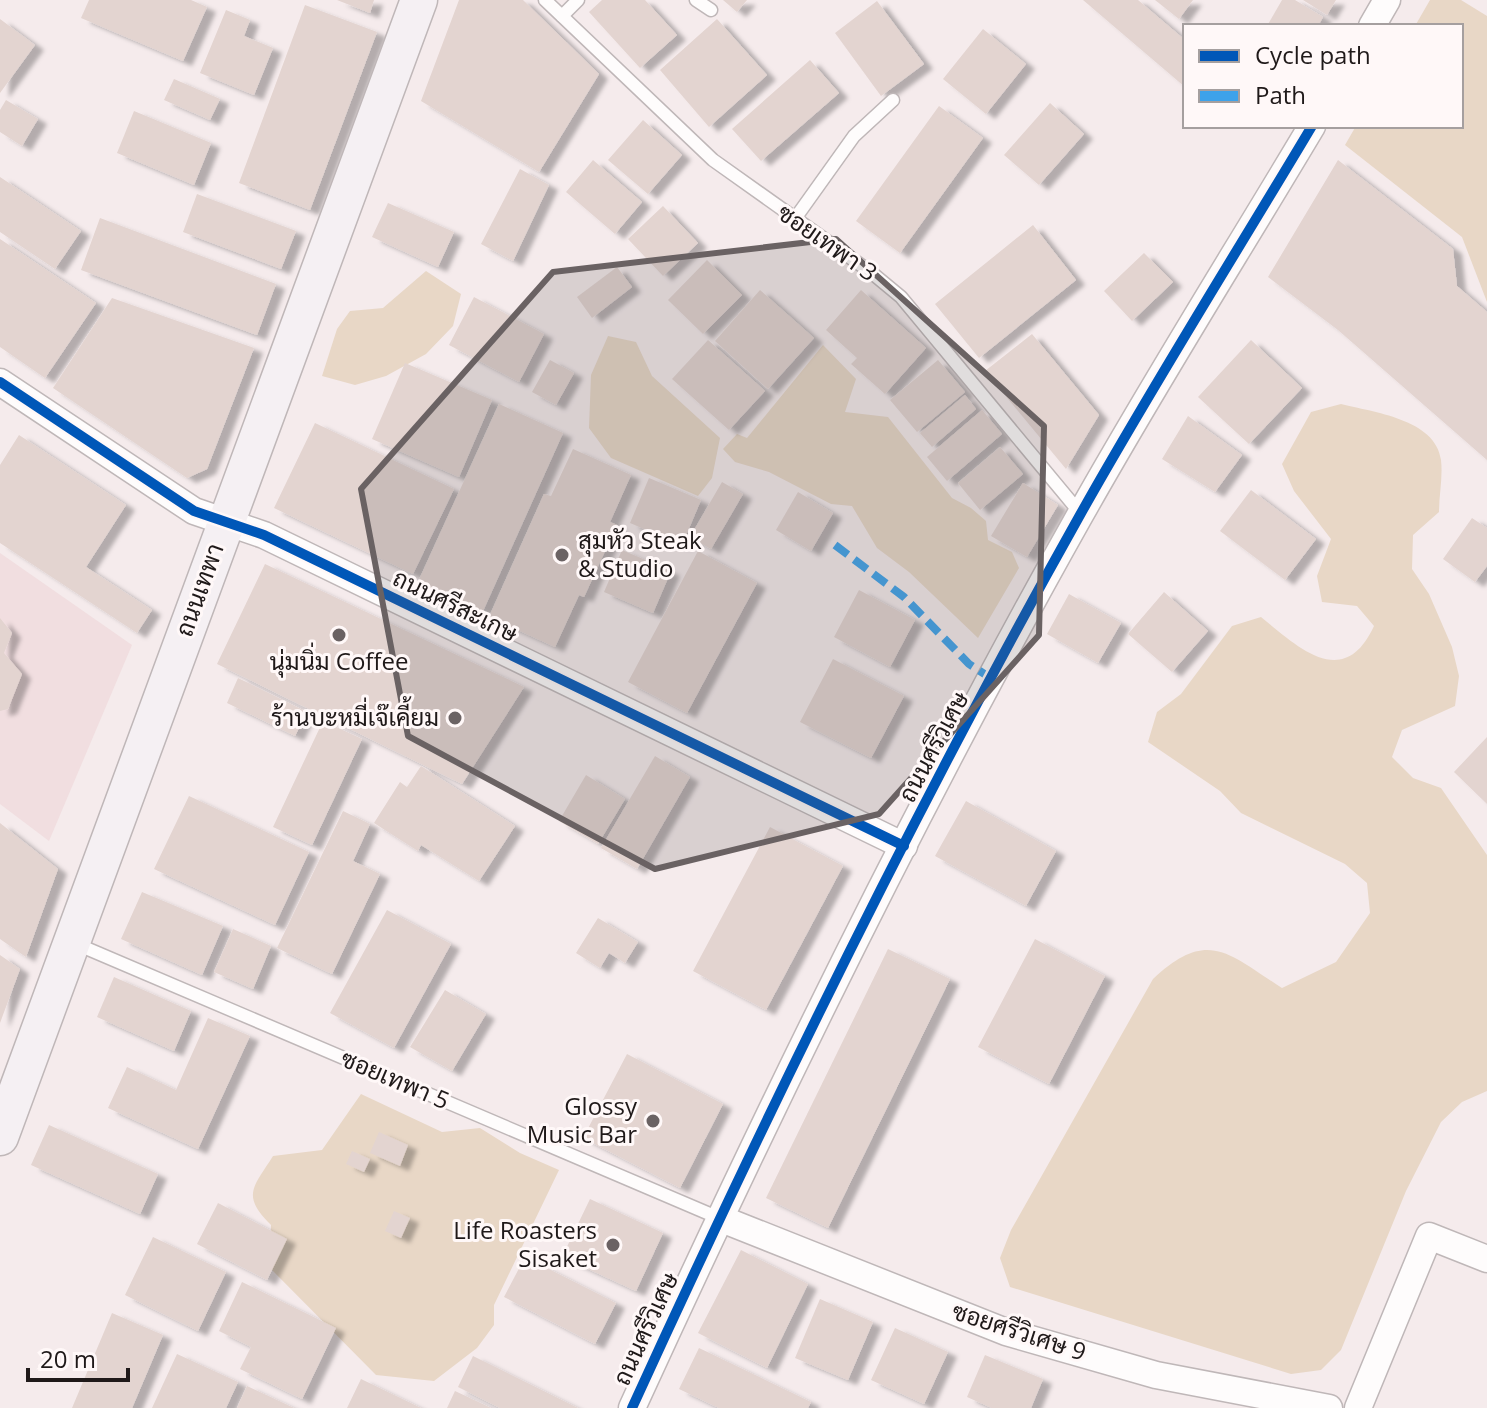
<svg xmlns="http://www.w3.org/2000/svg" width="1487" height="1408" viewBox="0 0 1487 1408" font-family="'Open Sans',Sarabun,sans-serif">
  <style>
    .built { fill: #f1dee0 }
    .green { fill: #e8d7c6 }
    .building { fill: #e3d4d0; filter: url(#shadow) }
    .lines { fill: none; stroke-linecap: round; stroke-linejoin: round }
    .service-casing { stroke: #bfb7b8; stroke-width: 15 }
    .minor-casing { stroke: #bfb7b8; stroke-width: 29 }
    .secondary-casing { stroke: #bfb7b8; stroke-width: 39 }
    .service { stroke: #fefcfc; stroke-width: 12 }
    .minor { stroke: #fefcfc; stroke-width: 26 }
    .secondary { stroke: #f5f0f3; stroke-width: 36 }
    .quiet { stroke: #3da2ea; stroke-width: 8; stroke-dasharray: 16 8; stroke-linecap: butt }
    .cycleway-casing { stroke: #fff8f8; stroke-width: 15 }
    .cycleway { stroke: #0057b8; stroke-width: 10 }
    .marked { fill: #6a6263; fill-opacity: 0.2; stroke: #6a6263; stroke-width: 6; stroke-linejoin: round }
    .poi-dot { fill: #6a6263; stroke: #fff8f8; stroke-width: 3 }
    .labels { text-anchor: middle; stroke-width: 6; stroke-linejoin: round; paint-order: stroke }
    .street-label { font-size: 24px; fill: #1f1919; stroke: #fff8f8 }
    .poi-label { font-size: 24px; fill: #1f1919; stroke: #fff8f8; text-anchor: end }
  </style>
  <defs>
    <filter id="shadow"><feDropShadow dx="9" dy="5" stdDeviation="2" flood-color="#0004"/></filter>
  </defs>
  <rect width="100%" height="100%" fill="#f5ebec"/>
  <polygon class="built" points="0,553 132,645 49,841 0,804"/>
  <g class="green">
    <polygon points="1430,0 1461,0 1487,16 1487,302 1462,237 1345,145 1356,126 1461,126 1461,26 1415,26"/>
    <polygon points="426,271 461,294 453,326 426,354 386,376 355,385 322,376 337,329 350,311 383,308"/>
    <polygon points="608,336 636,342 652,376 720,438 712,478 698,496 611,458 589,428 591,375"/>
    <polygon points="823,345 856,379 845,412 888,417 952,498 971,508 986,521 988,540 1012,552 1019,568 978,638 909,572 877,548 852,506 831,504 769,472 735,462 723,449 737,434 747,438"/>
    <path d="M1341,404c31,8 95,15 100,56 2,17 -2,35 -2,52l-26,23 -1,34 17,25 23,53 7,29 -4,30 -53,24 -10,27 21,21 28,10 46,67v236l-25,11 -21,20 -35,69 -65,159 -20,20 -30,4 -281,-87 -10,-29 11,-28 142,-251c55,-52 76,-25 129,9l54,-26 34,-49 -3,-30 -22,-19 -104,-51 -21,-22 -72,-49 9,-30 24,-18 51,-68 29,-9c38,31 83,74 113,9l-17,-20 -35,-4 -5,-26 14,-37 -37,-48 -12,-27 29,-52z"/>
    <path d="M361,1094l81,38 38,-4 40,25 39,17 -65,135v20l-17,23 -43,33 -58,-6 -106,-107 1,-43c-30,-30 -18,-37 2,-69l49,-6z"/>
  </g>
  <g class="building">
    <polygon points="89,0 191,0 207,7 183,61 81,18"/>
    <polygon points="337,0 374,0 370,13"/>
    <polygon points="459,0 523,0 599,74 539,172 421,101"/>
    <polygon points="602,0 645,0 677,35 640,68 589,12"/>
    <polygon points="723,0 747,0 737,12"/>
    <polygon points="1083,0 1138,0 1185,40 1185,87"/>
    <polygon points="1155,0 1193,0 1179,19"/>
    <polygon points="1282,0 1295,0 1323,17 1318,26 1267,26"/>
    <polygon points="1303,0 1336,0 1327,15"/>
    <polygon points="877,1 924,64 881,96 835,33"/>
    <polygon points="305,5 377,32 310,210 239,183"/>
    <polygon points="226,10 250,20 244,36 273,48 254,95 200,73"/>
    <polygon points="0,19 35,45 0,93"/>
    <polygon points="717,19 767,75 709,127 660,70"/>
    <polygon points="983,29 1026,64 986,114 943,79"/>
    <polygon points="810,60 839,93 761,161 732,129"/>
    <polygon points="174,79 220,99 210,120 164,100"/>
    <polygon points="6,100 38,119 22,146 0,132 0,110"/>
    <polygon points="1050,103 1084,134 1039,185 1004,155"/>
    <polygon points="939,106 983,138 900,253 856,221"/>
    <polygon points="134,111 211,143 194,185 117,153"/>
    <polygon points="643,120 682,155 648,194 608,160"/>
    <polygon points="593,160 642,202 615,234 566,192"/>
    <polygon points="1338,160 1453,249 1457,286 1487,312 1487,460 1338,330 1268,277"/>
    <polygon points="520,169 549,185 513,261 481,244"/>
    <polygon points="0,177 81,231 55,269 0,232"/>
    <polygon points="197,194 296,231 281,269 183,232"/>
    <polygon points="388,203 454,232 438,267 372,237"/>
    <polygon points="663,206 698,243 663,276 628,239"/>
    <polygon points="100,218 276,284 257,335 81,270"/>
    <polygon points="1033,225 1076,280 979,358 935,304"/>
    <polygon points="0,239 96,303 45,378 0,347"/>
    <polygon points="1144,253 1173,282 1132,321 1104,291"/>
    <polygon points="707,260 742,295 703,334 668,300"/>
    <polygon points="617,267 632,287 592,318 577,297"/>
    <polygon points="760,290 814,338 768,389 715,341"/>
    <polygon points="861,290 926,348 885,394 851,364 857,358 826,330"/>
    <polygon points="474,297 544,334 519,382 449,345"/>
    <polygon points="112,298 254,348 207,469 187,478 53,388"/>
    <polygon points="1032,334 1099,415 1066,469 985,371"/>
    <polygon points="708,340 765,391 729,430 672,379"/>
    <polygon points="1251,340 1302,388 1249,444 1198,397"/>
    <polygon points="550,360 574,373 556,405 532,392"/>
    <polygon points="938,360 965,392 917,432 890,400"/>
    <polygon points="405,363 492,400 459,477 372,439"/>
    <polygon points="965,395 976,409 932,447 920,433"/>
    <polygon points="499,404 563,433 483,611 418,582"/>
    <polygon points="982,410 1002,434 947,481 927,457"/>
    <polygon points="1188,416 1242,455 1215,492 1162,459"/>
    <polygon points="315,423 454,489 413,574 274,508"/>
    <polygon points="19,435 126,505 86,567 152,610 137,633 0,543 0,465"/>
    <polygon points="1000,447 1023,474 980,510 958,483"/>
    <polygon points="573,449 631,475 610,522 617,525 584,597 579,595 555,647 489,617 544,494 551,496"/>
    <polygon points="649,478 701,500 682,545 630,523"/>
    <polygon points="722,482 743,494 711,549 690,537"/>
    <polygon points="1023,483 1058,505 1027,557 991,536"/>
    <polygon points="1251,490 1316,539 1285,580 1220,531"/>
    <polygon points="798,492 833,513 811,551 776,530"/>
    <polygon points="1472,518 1487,528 1487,566 1475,582 1443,559"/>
    <polygon points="622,550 671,571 653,613 604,592"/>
    <polygon points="698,551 757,583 687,713 628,682"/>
    <polygon points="265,564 524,687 462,784 217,664"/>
    <polygon points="859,590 915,620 890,667 834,637"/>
    <polygon points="1164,592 1208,631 1172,672 1128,634"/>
    <polygon points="1069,594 1121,623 1098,663 1047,634"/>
    <polygon points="0,618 12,633 4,653 22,674 8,709 0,711"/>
    <polygon points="833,659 904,696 871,758 800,722"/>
    <polygon points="238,678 307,712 295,736 227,703"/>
    <polygon points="323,721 362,739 312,845 273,827"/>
    <polygon points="1487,737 1487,804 1454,772"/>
    <polygon points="655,756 690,777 637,869 601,848"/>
    <polygon points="421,766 515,826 479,881 421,845 418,851 374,823 400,782 407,787"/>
    <polygon points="586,775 625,799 598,844 559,821"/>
    <polygon points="189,796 309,852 275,925 154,869"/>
    <polygon points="966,801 1056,851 1026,906 935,856"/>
    <polygon points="343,811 370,824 353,861 380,874 332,974 277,948"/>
    <polygon points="0,823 58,869 26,957 0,939"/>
    <polygon points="770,827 843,866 766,1010 693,971"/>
    <polygon points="142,892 223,926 202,975 121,939"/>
    <polygon points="387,910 451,944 394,1048 330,1013"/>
    <polygon points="598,918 638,942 625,963 609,953 600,968 576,953"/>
    <polygon points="233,929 271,946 253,989 214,972"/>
    <polygon points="1035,939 1105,976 1049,1084 978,1047"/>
    <polygon points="888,949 950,979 828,1228 766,1198"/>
    <polygon points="0,955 20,969 0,1023"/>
    <polygon points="114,977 191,1011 174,1051 97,1017"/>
    <polygon points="445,990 486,1014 452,1071 410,1047"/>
    <polygon points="208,1018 250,1036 198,1149 108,1108 127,1067 176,1090"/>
    <polygon points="627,1054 723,1104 680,1188 583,1138"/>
    <polygon points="49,1125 158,1174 140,1214 31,1165"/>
    <polygon points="379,1132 408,1145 400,1166 370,1153"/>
    <polygon points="352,1151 370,1159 364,1172 346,1164"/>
    <polygon points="590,1199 663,1233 636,1291 562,1257"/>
    <polygon points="218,1203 287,1239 267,1280 197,1244"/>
    <polygon points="394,1211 410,1218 401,1238 385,1231"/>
    <polygon points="153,1237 226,1272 198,1331 125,1295"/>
    <polygon points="741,1250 808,1284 767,1368 698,1333"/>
    <polygon points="525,1257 616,1303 595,1344 504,1297"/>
    <polygon points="242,1282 336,1328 302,1399 240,1369 251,1347 219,1331"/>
    <polygon points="820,1299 873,1322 848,1380 795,1358"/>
    <polygon points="112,1313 163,1335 132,1408 72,1408"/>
    <polygon points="895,1328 948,1352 924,1404 871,1380"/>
    <polygon points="699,1348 811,1402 808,1408 719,1408 679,1389"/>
    <polygon points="177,1354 238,1382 226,1408 152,1408"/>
    <polygon points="985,1355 1043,1379 1031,1408 992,1408 967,1397"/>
    <polygon points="473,1356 578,1408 500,1408 458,1387"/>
    <polygon points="361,1379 421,1408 347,1408"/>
    <polygon points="247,1386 294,1408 237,1408"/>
    <polygon points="455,1391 491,1408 447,1408"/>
  </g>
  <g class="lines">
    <g class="service-casing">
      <g id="service">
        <polyline points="545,0 713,160 872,273 901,297 1081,514"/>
        <polyline points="696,0 711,10"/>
        <polyline points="562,16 578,0"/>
        <polyline points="794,220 854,136 893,100"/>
        <polyline points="74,943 719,1218"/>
      </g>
    </g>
    <g class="minor-casing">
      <g id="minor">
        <polyline points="1372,26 1387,0"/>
        <polyline points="0,382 194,511 264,535 904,846"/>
        <polyline points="719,1218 1006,1332 1156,1375 1329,1408"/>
        <path d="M632,1408c138,-302 285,-603 448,-893 74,-132 155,-260 232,-389"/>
        <polyline points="1358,1408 1429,1236 1487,1259"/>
      </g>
    </g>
    <g class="secondary-casing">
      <polyline id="secondary" points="0,1137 419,0"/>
    </g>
    <use href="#service" class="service"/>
    <use href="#minor" class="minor"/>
    <use href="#secondary" class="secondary"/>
    <polyline class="quiet" points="835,545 904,597 969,664 992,679"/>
    <g class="cycleway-casing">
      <g id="cycleway">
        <polyline points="0,382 194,511 264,535 904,846"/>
        <path d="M632,1408c138,-302 285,-603 448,-893 74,-132 155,-260 232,-389"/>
      </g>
    </g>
    <use href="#cycleway" class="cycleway"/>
  </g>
  <path class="marked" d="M836,239l208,187 -5,209 -160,179 -224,55 -247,-133 -47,-247 192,-217z"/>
  <g class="poi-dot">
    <circle cx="562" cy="555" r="8"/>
    <circle cx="339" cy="635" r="8"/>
    <circle cx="455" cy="718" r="8"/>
    <circle cx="653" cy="1121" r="8"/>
    <circle cx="613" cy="1245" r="8"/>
  </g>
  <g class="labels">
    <g class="street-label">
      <text transform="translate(827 243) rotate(35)" y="8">ซอยเทพา 3</text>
      <text transform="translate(200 590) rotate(-70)" y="8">ถนนเทพา</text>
      <text transform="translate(455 606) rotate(26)" y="8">ถนนศรีสะเกษ</text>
      <text transform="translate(934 747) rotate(-62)" y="8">ถนนศรีวิเศษ</text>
      <text transform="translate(395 1080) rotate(23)" y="8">ซอยเทพา 5</text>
      <text transform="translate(646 1329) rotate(-65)" y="8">ถนนศรีวิเศษ</text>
      <text transform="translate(1019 1332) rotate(18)" y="8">ซอยศรีวิเศษ 9</text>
    </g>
    <g class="poi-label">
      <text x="578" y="549" text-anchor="start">สุมหัว Steak<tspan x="578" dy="28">&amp; Studio</tspan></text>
      <text x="339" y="670" text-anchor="middle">นุ่มนิ่ม Coffee</text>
      <text x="439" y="726">ร้านบะหมี่เจ๊เคี้ยม</text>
      <text x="637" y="1115">Glossy<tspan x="637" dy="28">Music Bar</tspan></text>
      <text x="597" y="1239">Life Roasters<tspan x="597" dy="28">Sisaket</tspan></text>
    </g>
  </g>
  <rect x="1183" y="24" width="280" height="104" fill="#fff8f8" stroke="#a59f9f" stroke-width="2"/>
  <rect x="1199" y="50" width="40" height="12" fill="#0057b8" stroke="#a59f9f" stroke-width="2"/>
  <text x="1255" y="64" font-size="24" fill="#1f1919">Cycle path</text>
  <rect x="1199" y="90" width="40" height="12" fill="#3da2ea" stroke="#a59f9f" stroke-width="2"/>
  <text x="1255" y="104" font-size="24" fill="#1f1919">Path</text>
  <path d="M28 1368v12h100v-12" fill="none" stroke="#1f1919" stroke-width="4"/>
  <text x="40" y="1368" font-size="24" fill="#1f1919" stroke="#fff8f8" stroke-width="6" paint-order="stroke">20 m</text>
</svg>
